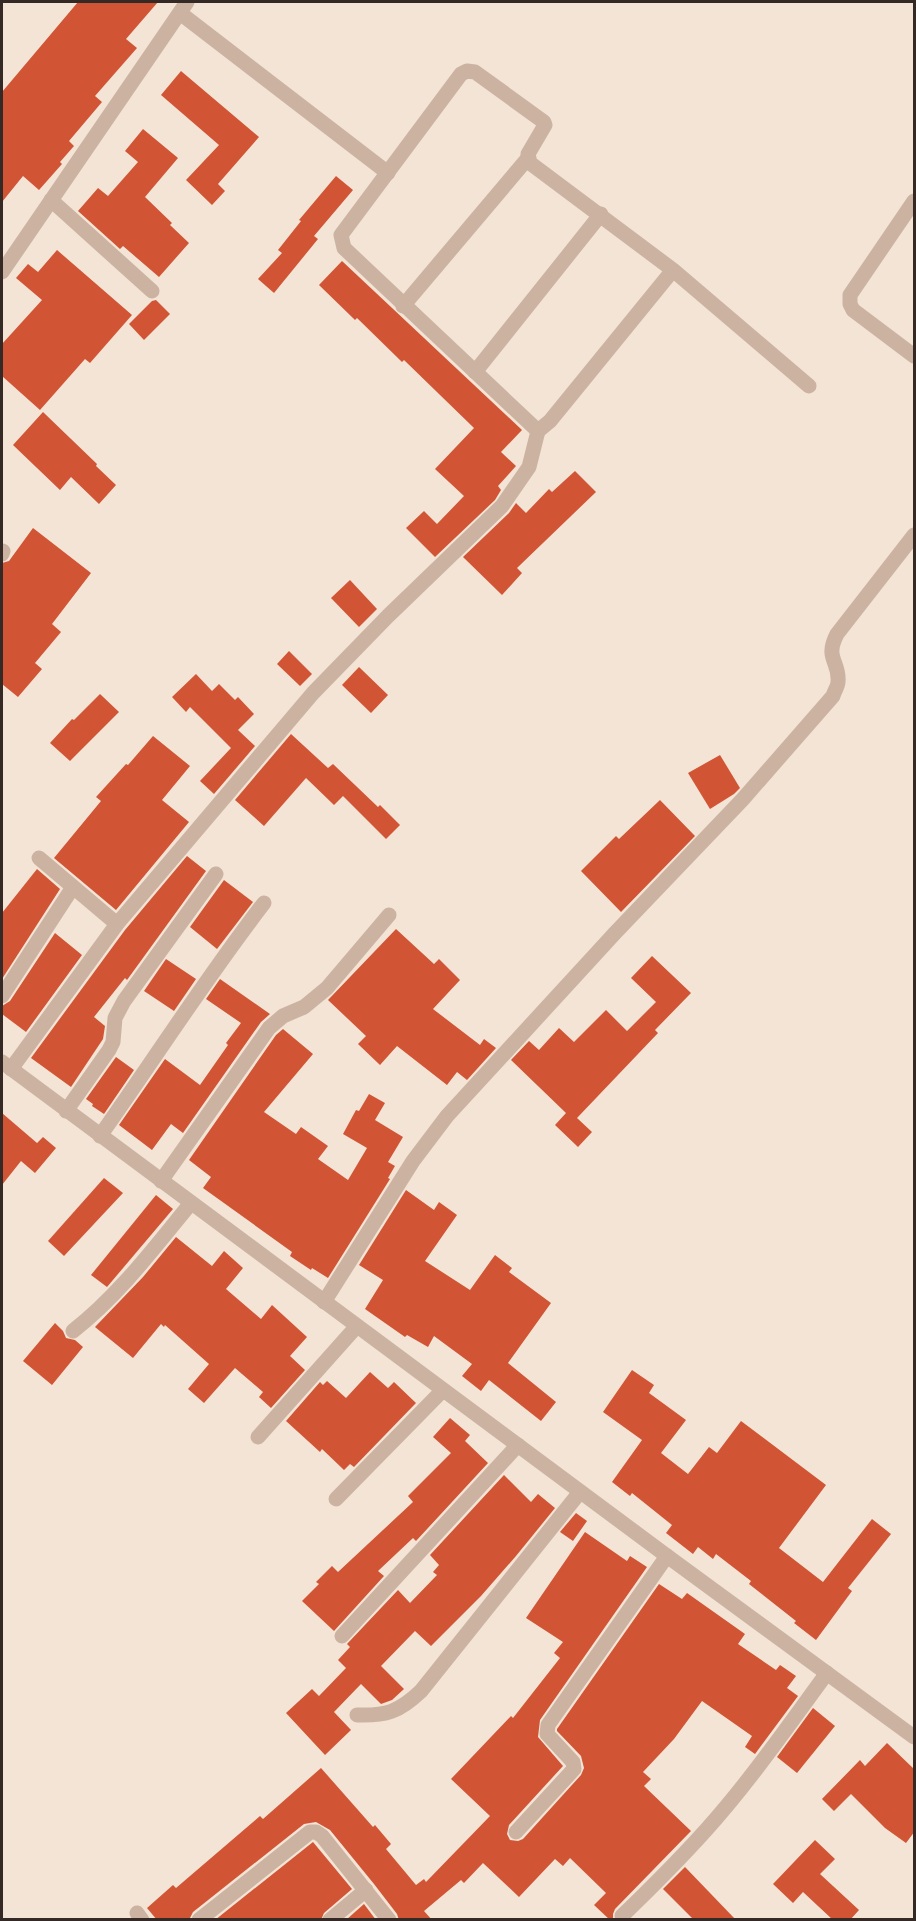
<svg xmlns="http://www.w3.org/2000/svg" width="916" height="1921" viewBox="0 0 916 1921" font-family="Arial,sans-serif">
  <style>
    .building { fill: #d15535 }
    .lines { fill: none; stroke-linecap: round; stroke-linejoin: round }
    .minor { stroke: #ccb3a1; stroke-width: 15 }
    .tertiary { stroke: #ccb3a1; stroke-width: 15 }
  </style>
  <rect width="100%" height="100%" fill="#f3e4d6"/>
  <g class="building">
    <polygon points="78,2 158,2 126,39 137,48 95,96 102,102 69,141 74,146 60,162 62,164 39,190 23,176 2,202 2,92"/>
    <polygon points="181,71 259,137 218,184 225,191 212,205 186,180 219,145 161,95"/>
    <polygon points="143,129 178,158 145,197 172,223 170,225 189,243 159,277 123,246 120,249 78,211 98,188 108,196 138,162 125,151"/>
    <polygon points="336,176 353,190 314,236 318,239 274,293 258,279 282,253 278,250 301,221 299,220"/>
    <polygon points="57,250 132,315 90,363 85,359 40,410 2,376 2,344 42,300 16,278 28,264 38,272"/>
    <polygon points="342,261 522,430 501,452 516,466 498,486 501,490 495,500 435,557 406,528 424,511 437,524 464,496 435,469 474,428 404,360 402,362 357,318 355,320 319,285"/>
    <polygon points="156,300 170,314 144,340 129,324 152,301"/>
    <polygon points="43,412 97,464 96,466 116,485 99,504 71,477 60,490 13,445"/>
    <polygon points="575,471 596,492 517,568 522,573 502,595 463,557 509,513 516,503 526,513 549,489 552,492"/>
    <polygon points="33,528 91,573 52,624 61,632 35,663 42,669 18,697 2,684 2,563 9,561"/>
    <polygon points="350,580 377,609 359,627 331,598"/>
    <polygon points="289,651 312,674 300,686 277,664"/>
    <polygon points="359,667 388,695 371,713 342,685"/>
    <polygon points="196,674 212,691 219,684 235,700 238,697 254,714 238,730 255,746 214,794 200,781 231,748 190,707 186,712 172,697"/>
    <polygon points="100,694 119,712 70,761 50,743 72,719 74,720"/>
    <polygon points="291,734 328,768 333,764 378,807 380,805 400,825 386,839 343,796 334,805 306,778 264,826 235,800"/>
    <polygon points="153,736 190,766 162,800 189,822 116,910 54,858 101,801 96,797 126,764 128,765"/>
    <polygon points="720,755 740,788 734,794 710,809 688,773"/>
    <polygon points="660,800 695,836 621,912 581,871 616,836 619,839"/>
    <polygon points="187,856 206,871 127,980 125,978 94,1017 105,1026 103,1039 71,1087 31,1058 125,930"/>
    <polygon points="37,869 60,889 2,979 2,913"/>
    <polygon points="224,880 253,902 217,949 190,927"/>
    <polygon points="396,929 434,964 439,959 460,980 433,1009 480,1045 484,1039 496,1048 467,1080 457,1072 447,1085 397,1046 380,1065 358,1044 366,1036 328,1000"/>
    <polygon points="55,933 82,955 26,1032 2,1014 2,1006 10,1001"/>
    <polygon points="652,956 691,993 655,1030 658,1033 577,1118 592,1132 578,1147 555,1125 566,1113 511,1060 529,1041 539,1050 559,1028 574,1042 606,1010 627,1031 656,1002 631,978"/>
    <polygon points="166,959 196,979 174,1011 144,991"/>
    <polygon points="220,979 270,1014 261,1022 183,1133 171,1124 152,1150 119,1125 165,1059 200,1085 228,1045 226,1043 241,1023 206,999"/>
    <polygon points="283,1029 313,1054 264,1112 296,1134 301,1127 328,1146 318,1159 348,1180 367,1148 343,1134 356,1110 359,1111 369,1094 385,1103 375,1120 403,1137 388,1162 395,1166 388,1178 390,1179 328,1278 312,1268 311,1270 290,1256 292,1252 203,1188 211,1177 189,1160 276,1035"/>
    <polygon points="116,1057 134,1070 104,1114 92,1106 93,1104 86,1099"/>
    <polygon points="2,1113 37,1143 43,1137 56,1148 35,1173 21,1161 2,1185"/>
    <polygon points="104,1178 123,1193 64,1256 48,1241"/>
    <polygon points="406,1190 434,1210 439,1202 457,1215 425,1261 470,1290 495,1255 512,1268 509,1272 551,1303 508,1363 556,1402 541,1421 489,1380 481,1391 462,1376 472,1364 434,1336 428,1347 407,1335 405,1337 365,1309 383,1280 359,1265"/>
    <polygon points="156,1195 173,1209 107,1287 91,1275"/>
    <polygon points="176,1237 212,1266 224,1251 243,1268 226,1289 261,1319 272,1305 307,1337 290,1356 305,1370 271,1408 259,1397 263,1392 235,1368 204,1403 188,1389 209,1364 165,1325 164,1327 161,1324 133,1358 95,1327 143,1277"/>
    <polygon points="55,1323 63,1331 66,1338 75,1340 83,1347 52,1385 23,1361"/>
    <polygon points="632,1370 654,1385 649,1393 686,1420 661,1453 688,1474 709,1447 717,1453 741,1421 826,1485 779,1548 823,1582 872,1519 891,1534 848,1588 852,1591 816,1640 794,1623 796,1621 749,1584 751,1581 716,1554 713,1559 698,1547 693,1554 666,1533 672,1525 632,1493 630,1496 612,1482 642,1440 603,1412"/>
    <polygon points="370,1372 388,1388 394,1382 416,1403 354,1467 350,1464 344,1470 322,1449 320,1452 286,1421 320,1382 323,1385 327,1381 346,1398"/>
    <polygon points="450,1418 470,1435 465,1441 488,1463 416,1541 413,1538 378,1571 384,1576 334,1631 302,1601 319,1584 316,1582 332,1566 338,1572 413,1502 408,1496 451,1453 433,1437"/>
    <polygon points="504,1475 531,1502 538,1494 555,1508 516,1556 481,1596 431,1646 415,1631 381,1666 404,1689 392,1700 381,1704 361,1684 334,1712 351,1730 325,1755 286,1713 312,1689 319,1696 346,1668 338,1660 350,1647 347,1644 398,1590 410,1603 437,1575 433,1572 439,1565 430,1555"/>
    <polygon points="576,1513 587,1521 573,1541 560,1532"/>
    <polygon points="585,1532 627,1561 630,1556 647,1567 540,1720 538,1737 563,1766 509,1825 507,1834 510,1840 518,1841 523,1839 581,1775 584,1768 581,1756 557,1731 557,1729 659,1584 682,1599 687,1593 745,1634 738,1644 776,1670 780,1665 796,1676 787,1688 798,1696 755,1754 745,1747 752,1736 702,1701 674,1739 643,1772 651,1779 644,1786 691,1831 615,1909 613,1914 613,1920 610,1920 594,1905 606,1893 570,1858 563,1866 555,1859 519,1897 483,1863 464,1883 461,1880 424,1911 432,1920 399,1920 397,1914 374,1884 330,1830 316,1822 304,1824 193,1912 189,1920 157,1920 147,1908 173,1885 176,1888 260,1816 263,1819 321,1768 373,1827 375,1825 391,1844 386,1849 416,1885 424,1879 426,1882 490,1816 451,1779 511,1716 513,1718 560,1658 554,1653 563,1642 526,1618"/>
    <polygon points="813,1708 835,1726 797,1773 777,1757"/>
    <polygon points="887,1743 915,1770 915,1831 906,1843 885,1828 851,1794 834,1811 822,1799 860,1760 865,1766"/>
    <polygon points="815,1840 835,1859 820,1874 859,1910 850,1920 833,1920 803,1892 793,1903 773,1884"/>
    <polygon points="313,1842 352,1889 324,1913 321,1920 215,1920"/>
    <polygon points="685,1867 736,1920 694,1920 663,1889"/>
    <polygon points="364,1904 376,1920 346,1920"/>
  </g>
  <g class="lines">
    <g class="minor">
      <polyline points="180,13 388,173"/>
      <polyline points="51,200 152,291"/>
      <polyline points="914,201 850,295 850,304 853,310 914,356"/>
      <polyline points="673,270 550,421 538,431 344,248 341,235 461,74 467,71 475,72 544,122 545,125 528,154 530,163 673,270 809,386"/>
      <polyline points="2,272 187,2"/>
      <polyline points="403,306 528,158"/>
      <polyline points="475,372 601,214"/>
      <polyline points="2,554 3,551"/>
      <polyline points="39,858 117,924"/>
      <polyline points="2,996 73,887"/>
      <polyline points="11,1069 117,924 313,693 388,616 502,506 529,467 538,431"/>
      <polyline points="66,1111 109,1050 113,1042 115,1018 124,1001 216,874"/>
      <path d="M100,1136c55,-78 106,-158 164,-233"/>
      <polyline points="161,1181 269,1028 283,1016 304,1007 327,988 389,915"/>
      <path d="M324,1302l89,-141 34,-45 168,-183 128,-134 90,-103c1,-4 5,-10 5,-14 2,-21 -14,-23 -1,-48l77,-99"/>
      <path d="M73,1331c46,-36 81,-83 118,-128"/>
      <polyline points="258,1437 357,1326"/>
      <polyline points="336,1499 443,1390"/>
      <polyline points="342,1636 518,1445"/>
      <path d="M357,1715c29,1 42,-3 64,-24l159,-199"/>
      <polyline points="516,1832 574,1769 573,1762 547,1734 548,1725 667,1556"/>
      <polyline points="137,1913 142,1920"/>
      <path d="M622,1916c29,-28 57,-56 84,-86 44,-49 82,-104 121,-157"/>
      <polyline points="199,1920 310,1832 316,1832 322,1836 389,1920"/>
      <polyline points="330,1920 366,1890"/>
    </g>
    <polyline class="tertiary" points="2,1062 667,1556 914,1737"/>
  </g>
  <rect width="916" height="1921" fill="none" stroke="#352925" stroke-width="6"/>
</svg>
